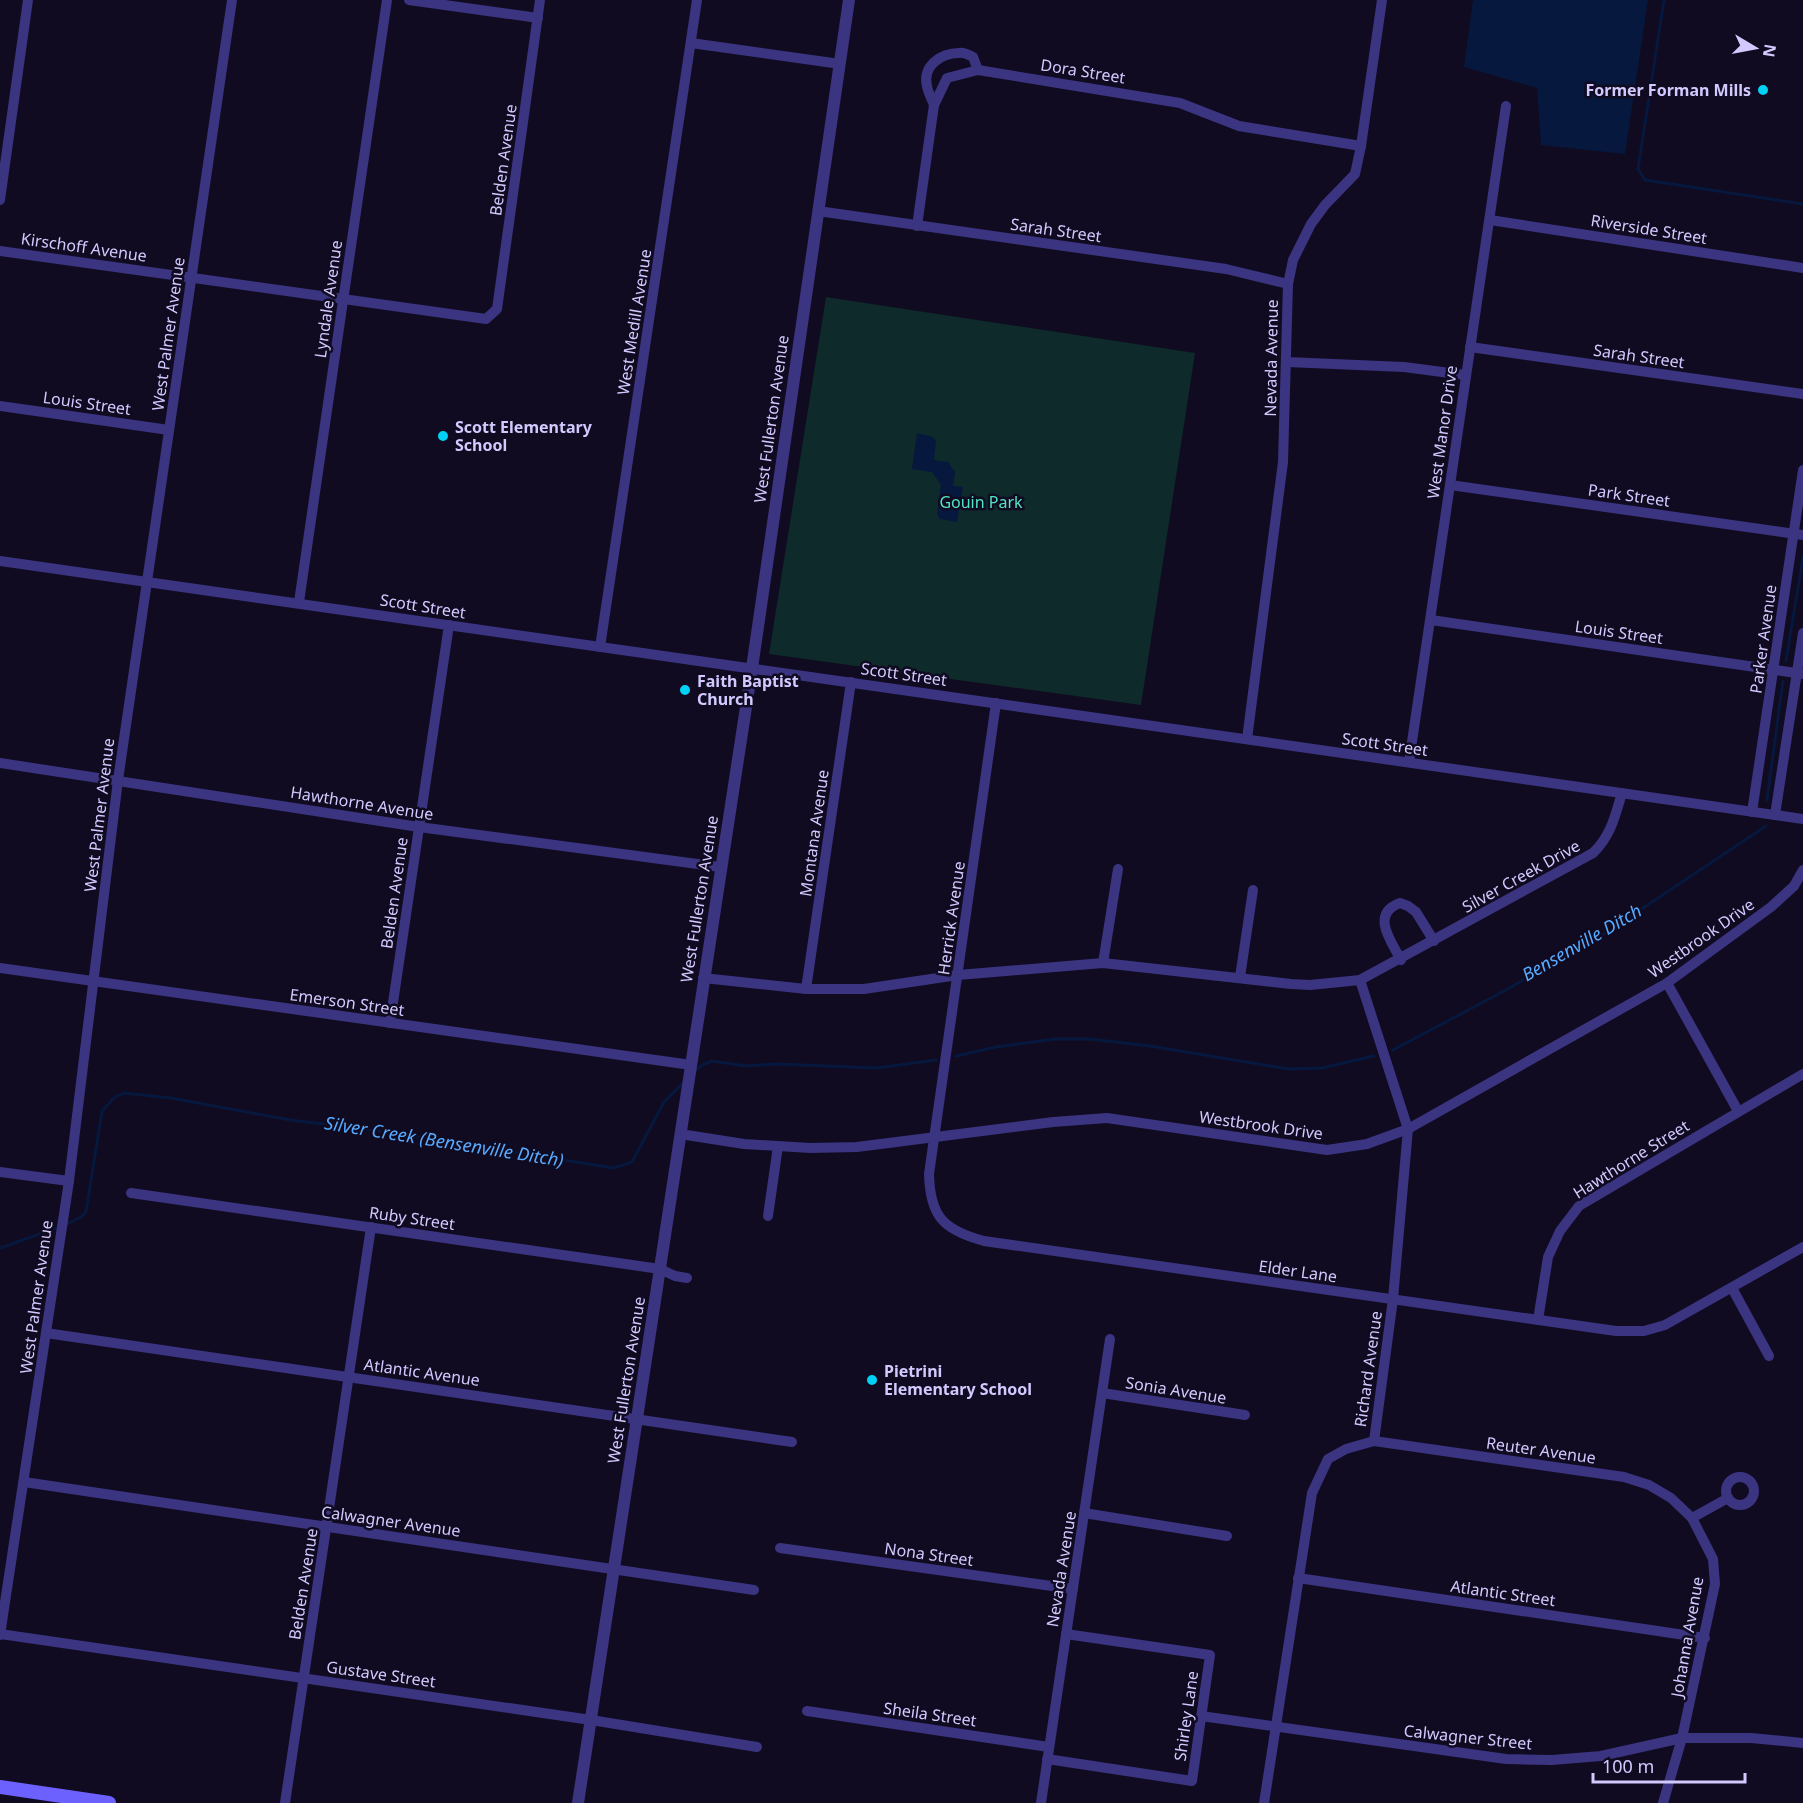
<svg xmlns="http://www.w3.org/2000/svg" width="1803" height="1803" viewBox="0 0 1803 1803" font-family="'Noto Sans',sans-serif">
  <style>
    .green { fill: #0e2a2a }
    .water { fill: #06183e }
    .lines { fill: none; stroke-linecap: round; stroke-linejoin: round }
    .stream { stroke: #06183e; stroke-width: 3 }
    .minor { stroke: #3a3481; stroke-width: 10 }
    .tertiary { stroke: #3a3481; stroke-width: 12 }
    .secondary { stroke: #6c61ff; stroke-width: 14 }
    .poi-dot { fill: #00d1f5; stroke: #100b20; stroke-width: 2 }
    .labels { text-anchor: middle; stroke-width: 5; stroke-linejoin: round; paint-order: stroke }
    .street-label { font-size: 16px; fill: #d2caff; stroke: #100b20 }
    .poi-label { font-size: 16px; font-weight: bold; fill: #d2caff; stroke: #100b20; text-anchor: start }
    .park-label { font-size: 16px; fill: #51e4c6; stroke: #100b20 }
    .water-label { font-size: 18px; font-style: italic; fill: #58aaff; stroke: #100b20 }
  </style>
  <rect width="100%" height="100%" fill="#100b20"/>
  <polygon class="green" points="826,297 1195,353 1141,705 769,654"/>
  <g class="water">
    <polygon points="1473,0 1648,0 1625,154 1541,145 1537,88 1464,67"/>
    <polygon points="917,433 933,437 936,441 934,460 948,462 955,472 953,486 963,487 957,522 940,519 937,514 941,485 932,472 912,469"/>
  </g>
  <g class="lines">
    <g class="stream">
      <polyline points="1664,0 1638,169 1645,180 1803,204"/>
      <polyline points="1786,661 1803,557"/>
      <polyline points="1767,800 1783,681"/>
      <polyline points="1393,1050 1504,991 1601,936 1766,826"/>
      <polyline points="956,1056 996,1047 1055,1039 1090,1039 1150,1046 1289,1069 1322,1068 1374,1056"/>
      <polyline points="693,1073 702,1065 712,1061 746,1066 776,1064 877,1068 936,1060"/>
      <polyline points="65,1225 81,1217 86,1212 102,1111 115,1097 124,1093 171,1098 290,1120 373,1130 614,1168 632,1162 664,1102 684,1082"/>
      <polyline points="0,1248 59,1227"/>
    </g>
    <g class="minor">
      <polyline points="409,0 538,18"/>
      <polyline points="691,43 840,64"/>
      <path d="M934,105c-2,-6 -6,-12 -7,-19 -5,-20 14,-33 32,-33 5,-1 10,2 14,4l5,13"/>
      <polyline points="0,200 28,0"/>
      <polyline points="818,211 1226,269 1288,284"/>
      <polyline points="1490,220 1803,268"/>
      <polyline points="917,226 934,105 947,78 978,70 1180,103 1239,126 1361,146"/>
      <polyline points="0,251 486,319 497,309 540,0"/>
      <polyline points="1470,347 1803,394"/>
      <polyline points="1287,362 1404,367 1465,375"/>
      <polyline points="0,406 169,430"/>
      <polyline points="1450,485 1803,535"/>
      <polyline points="0,561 1803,819"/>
      <polyline points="299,602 387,0"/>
      <polyline points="1431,620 1803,674"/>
      <polyline points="600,647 697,0"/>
      <path d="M996,703l-67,471c1,42 14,56 55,67l632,90h28l21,-6 138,-78"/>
      <polyline points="1247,739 1283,462 1288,284 1293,260 1311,224 1325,205 1355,174 1361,146 1382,0"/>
      <polyline points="1409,762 1506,106"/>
      <polyline points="0,763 419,827 720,867"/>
      <polyline points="1752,812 1803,470"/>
      <polyline points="1775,815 1803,633"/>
      <path d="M1401,960c-10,-19 -31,-46 -1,-57l8,3 8,6 18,29"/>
      <polyline points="1103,963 1118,869"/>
      <polyline points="0,968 691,1065"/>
      <polyline points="1240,977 1253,890"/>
      <path d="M703,978l103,11h58l94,-14 145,-12 188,21 19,1 50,-5 233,-127c18,-17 22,-37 29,-60"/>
      <polyline points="1360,980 1408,1129 1393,1299 1374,1441"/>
      <polyline points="1667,983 1738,1111"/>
      <polyline points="806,989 851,682"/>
      <polyline points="390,1023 449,625"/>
      <polyline points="680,1134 744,1144 810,1148 857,1147 1053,1122 1107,1118 1327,1150 1367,1144 1408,1129 1667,983 1771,907 1794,886 1803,870"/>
      <polyline points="0,1172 69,1181"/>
      <polyline points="131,1193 660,1269 675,1276 687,1278"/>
      <polyline points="768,1216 778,1146"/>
      <polyline points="1732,1288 1769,1356"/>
      <polyline points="1538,1320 1548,1257 1560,1231 1579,1206 1803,1074"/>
      <polyline points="46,1333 792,1442"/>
      <polyline points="1102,1393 1245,1415"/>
      <circle cx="1740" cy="1491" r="14"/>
      <polyline points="24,1482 754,1590"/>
      <polyline points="1084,1513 1227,1536"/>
      <polyline points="1692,1518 1728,1498"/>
      <polyline points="780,1548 1073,1589"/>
      <polyline points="1298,1578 1705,1638"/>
      <polyline points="0,1634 591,1720 757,1747"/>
      <polyline points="0,1635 69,1181 118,780 232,0"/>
      <polyline points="807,1711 1049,1747"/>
      <polyline points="1201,1716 1506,1759 1552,1760 1601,1756 1682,1738 1751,1738 1803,1743"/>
      <polyline points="1047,1759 1192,1781 1210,1655 1066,1634"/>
      <polyline points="285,1803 371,1227"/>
      <polyline points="1041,1803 1110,1339"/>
      <polyline points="1264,1803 1312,1493 1328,1459 1346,1449 1374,1441 1624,1477 1649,1485 1671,1498 1692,1518 1713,1559 1715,1584 1682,1738 1663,1803"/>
    </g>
    <polyline class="tertiary" points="578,1803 752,668 849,0"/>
    <polyline class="secondary" points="0,1787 109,1803"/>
  </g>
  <g class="poi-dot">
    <circle cx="1763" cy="90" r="6"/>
    <circle cx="443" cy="436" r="6"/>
    <circle cx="685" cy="690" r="6"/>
    <circle cx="872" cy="1380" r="6"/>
  </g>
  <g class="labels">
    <g class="street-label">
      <text transform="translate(1083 71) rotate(9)" y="6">Dora Street</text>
      <text transform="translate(503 160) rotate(-82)" y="6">Belden Avenue</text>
      <text transform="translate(1649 229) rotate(9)" y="6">Riverside Street</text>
      <text transform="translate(1056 230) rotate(8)" y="6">Sarah Street</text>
      <text transform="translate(84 247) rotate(8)" y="6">Kirschoff Avenue</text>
      <text transform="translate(328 299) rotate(-82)" y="6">Lyndale Avenue</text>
      <text transform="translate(634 322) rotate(-81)" y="6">West Medill Avenue</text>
      <text transform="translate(168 334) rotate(-82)" y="6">West Palmer Avenue</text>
      <text transform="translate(1639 356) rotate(8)" y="6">Sarah Street</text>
      <text transform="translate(1271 358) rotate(-89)" y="6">Nevada Avenue</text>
      <text transform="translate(87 403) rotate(8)" y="6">Louis Street</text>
      <text transform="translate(771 419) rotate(-82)" y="6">West Fullerton Avenue</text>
      <text transform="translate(1442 432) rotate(-82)" y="6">West Manor Drive</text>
      <text transform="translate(1629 495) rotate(8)" y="6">Park Street</text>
      <text transform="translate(423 606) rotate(9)" y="6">Scott Street</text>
      <text transform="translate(1619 632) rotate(8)" y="6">Louis Street</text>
      <text transform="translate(1763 639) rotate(-82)" y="6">Parker Avenue</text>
      <text transform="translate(904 674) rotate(8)" y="6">Scott Street</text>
      <text transform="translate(1385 744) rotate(8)" y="6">Scott Street</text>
      <text transform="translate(362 803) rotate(9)" y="6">Hawthorne Avenue</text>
      <text transform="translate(99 815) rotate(-83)" y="6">West Palmer Avenue</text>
      <text transform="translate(814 833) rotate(-82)" y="6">Montana Avenue</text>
      <text transform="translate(1521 876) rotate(-29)" y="6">Silver Creek Drive</text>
      <text transform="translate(394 893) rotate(-82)" y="6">Belden Avenue</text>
      <text transform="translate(699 899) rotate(-81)" y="6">West Fullerton Avenue</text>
      <text transform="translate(951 918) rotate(-82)" y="6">Herrick Avenue</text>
      <text transform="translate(1701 938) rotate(-35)" y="6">Westbrook Drive</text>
      <text transform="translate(347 1002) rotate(8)" y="6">Emerson Street</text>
      <text transform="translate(1261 1125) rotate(8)" y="6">Westbrook Drive</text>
      <text transform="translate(1631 1159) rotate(-32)" y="6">Hawthorne Street</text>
      <text transform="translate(412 1218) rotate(8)" y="6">Ruby Street</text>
      <text transform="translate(1298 1271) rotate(8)" y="6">Elder Lane</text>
      <text transform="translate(36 1297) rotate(-82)" y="6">West Palmer Avenue</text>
      <text transform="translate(1368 1369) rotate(-82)" y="6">Richard Avenue</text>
      <text transform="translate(422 1372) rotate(8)" y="6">Atlantic Avenue</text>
      <text transform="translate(626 1380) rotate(-81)" y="6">West Fullerton Avenue</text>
      <text transform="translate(1176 1390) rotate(9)" y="6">Sonia Avenue</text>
      <text transform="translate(1541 1450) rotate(8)" y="6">Reuter Avenue</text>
      <text transform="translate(391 1521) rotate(8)" y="6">Calwagner Avenue</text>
      <text transform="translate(929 1554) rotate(8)" y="6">Nona Street</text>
      <text transform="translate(1061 1569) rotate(-81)" y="6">Nevada Avenue</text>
      <text transform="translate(303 1584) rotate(-81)" y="6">Belden Avenue</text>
      <text transform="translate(1503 1593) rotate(8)" y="6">Atlantic Street</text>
      <text transform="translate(1687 1637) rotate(-80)" y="6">Johanna Avenue</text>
      <text transform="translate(381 1674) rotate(8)" y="6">Gustave Street</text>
      <text transform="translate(930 1714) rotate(8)" y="6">Sheila Street</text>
      <text transform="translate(1186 1716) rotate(-82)" y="6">Shirley Lane</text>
      <text transform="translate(1468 1737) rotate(6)" y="6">Calwagner Street</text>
    </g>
    <g class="poi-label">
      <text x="1751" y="96" text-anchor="end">Former Forman Mills</text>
      <text x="455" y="433">Scott Elementary<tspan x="455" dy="18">School</tspan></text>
      <text x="697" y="687">Faith Baptist<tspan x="697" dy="18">Church</tspan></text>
      <text x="884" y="1377">Pietrini<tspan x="884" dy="18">Elementary School</tspan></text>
    </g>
    <g class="park-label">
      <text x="981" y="508">Gouin Park</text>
    </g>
    <g class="water-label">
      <text transform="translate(1582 943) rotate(-30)" y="6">Bensenville Ditch</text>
      <text transform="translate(444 1142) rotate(9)" y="6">Silver Creek (Bensenville Ditch)</text>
    </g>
  </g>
  <g transform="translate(1755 48) rotate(100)" stroke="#100b20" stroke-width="4.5" paint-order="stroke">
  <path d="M0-4.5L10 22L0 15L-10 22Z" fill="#d2caff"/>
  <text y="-9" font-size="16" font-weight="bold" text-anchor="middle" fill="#d2caff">N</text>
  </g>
  <path d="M1593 1773v9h152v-9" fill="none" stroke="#d2caff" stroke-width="3"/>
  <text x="1602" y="1773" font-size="18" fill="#d2caff" stroke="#100b20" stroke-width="4.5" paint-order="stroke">100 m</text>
</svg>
